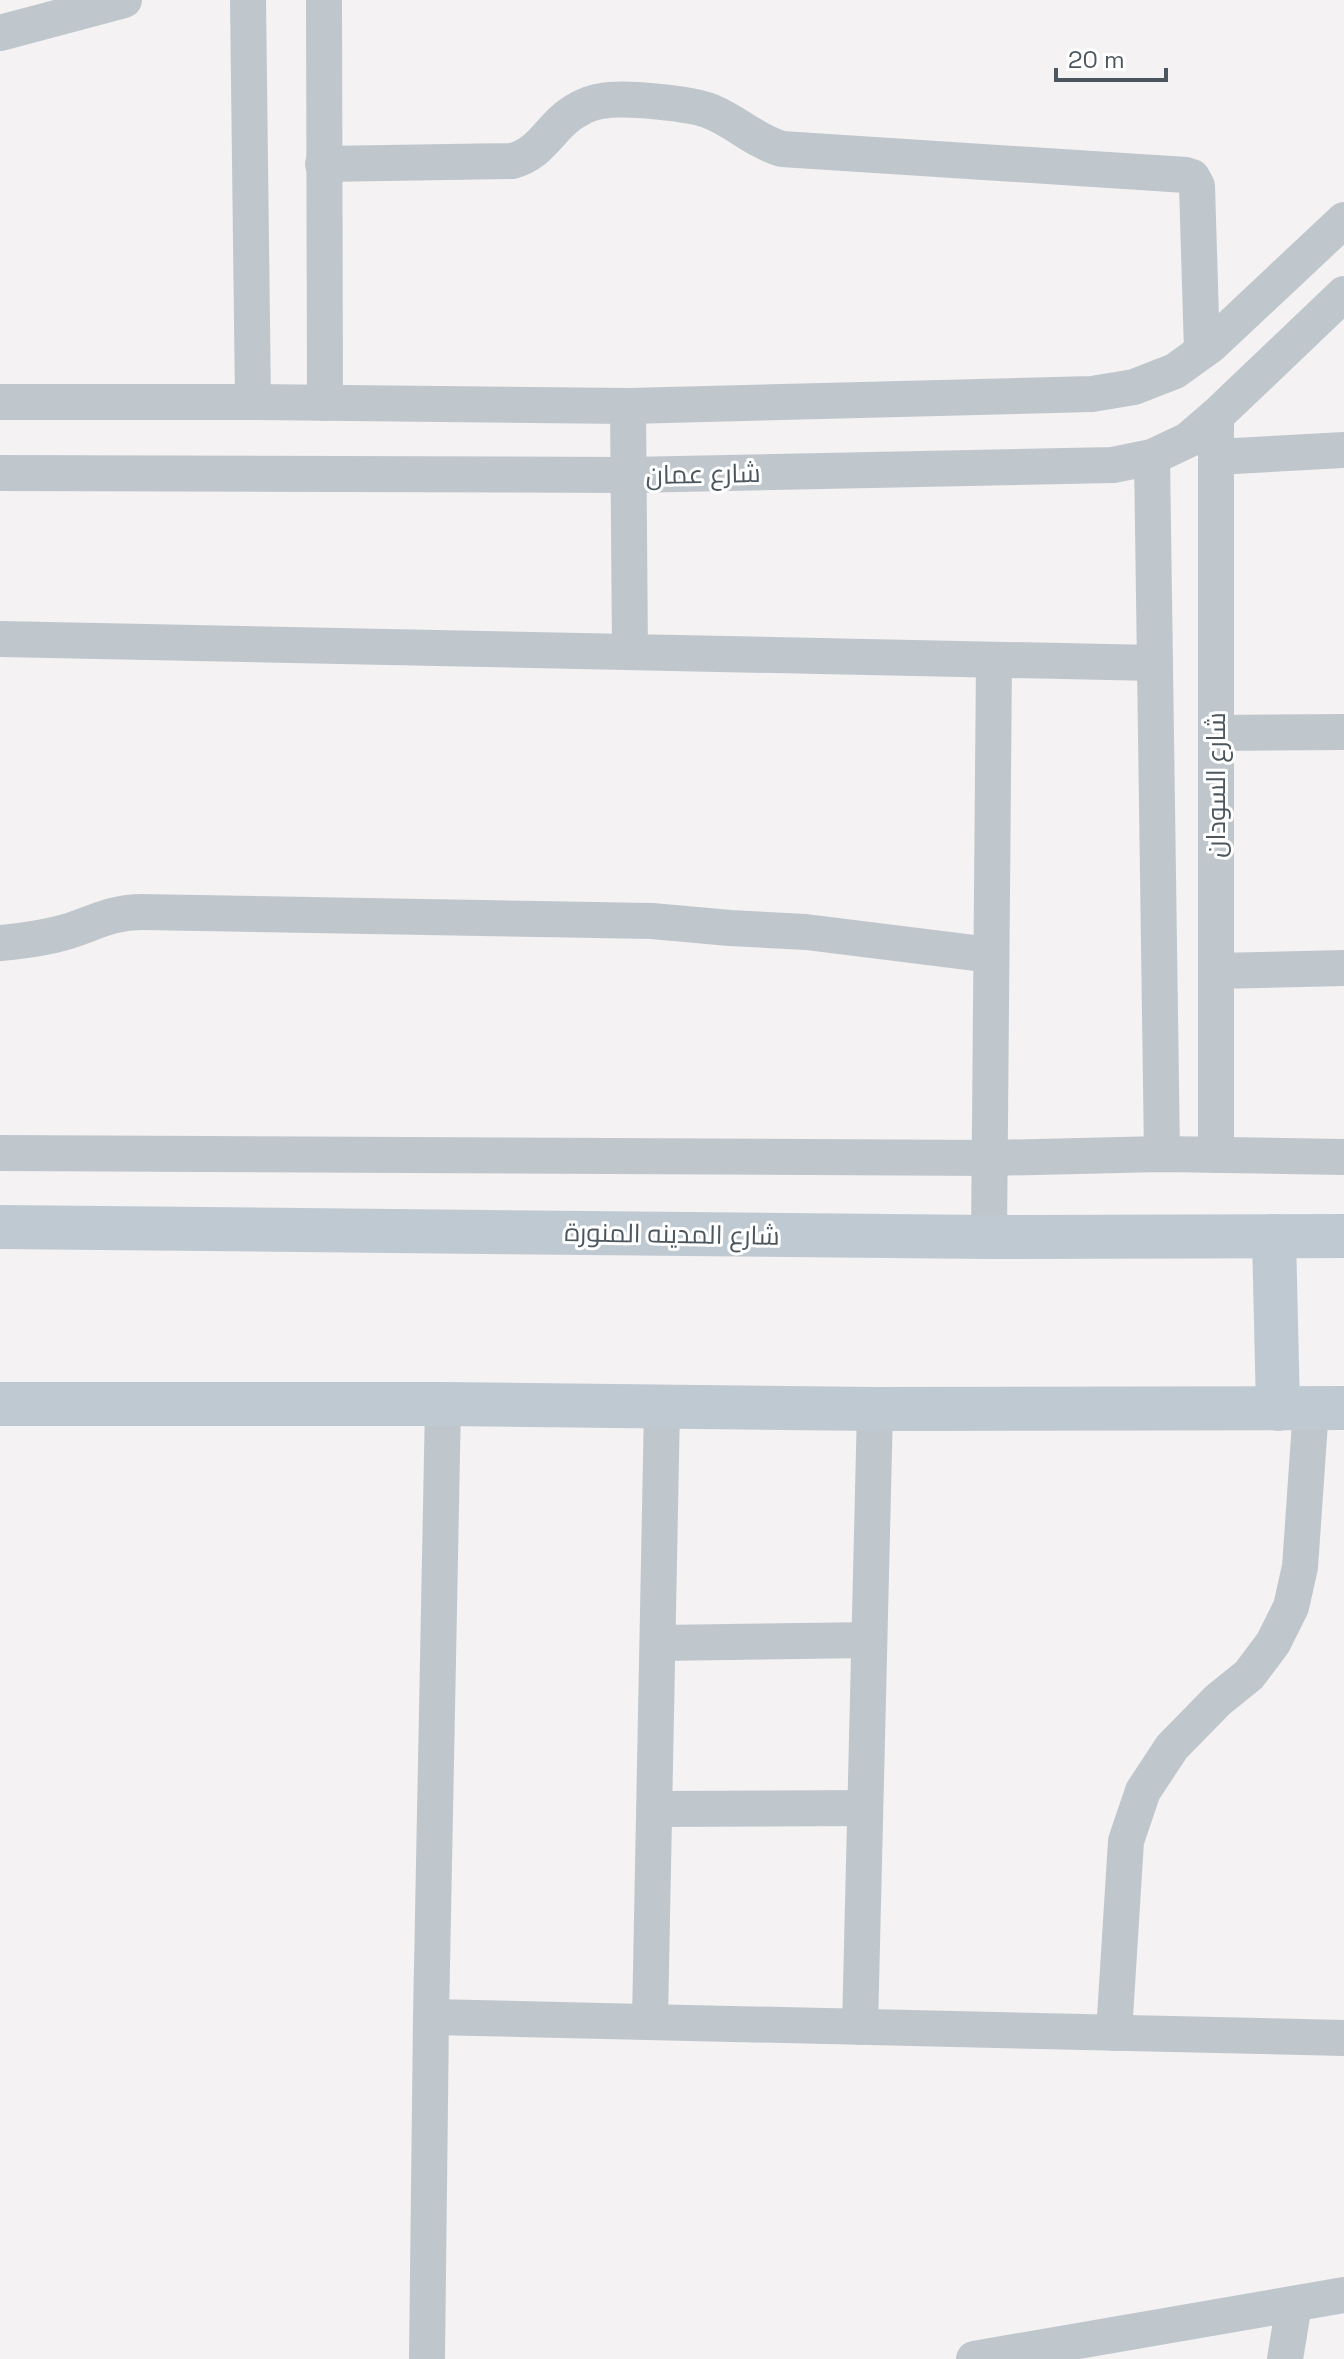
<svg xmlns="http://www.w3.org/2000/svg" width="1344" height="2359" viewBox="0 0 1344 2359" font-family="'Space Grotesk',Cairo,sans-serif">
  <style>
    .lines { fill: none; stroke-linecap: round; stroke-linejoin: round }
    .street { stroke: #bfc7cd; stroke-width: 36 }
    .secondary { stroke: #bfc9d2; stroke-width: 44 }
    .labels { text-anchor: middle; stroke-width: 6; stroke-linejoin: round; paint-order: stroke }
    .street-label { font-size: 26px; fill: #4b565e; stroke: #fff }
  </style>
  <rect width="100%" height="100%" fill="#f4f2f2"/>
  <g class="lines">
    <g class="street">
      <polyline points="248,0 253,402"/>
      <polyline points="324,0 325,403"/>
      <polyline points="0,33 124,0"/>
      <path d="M323,164l189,-3c32,-8 39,-38 67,-52 7,-4 15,-7 23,-8 21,-4 90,2 110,11 26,11 41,28 70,37l404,26 6,2 5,9 5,165"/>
      <polyline points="0,402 253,402 628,406 1092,394 1134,387 1175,371 1211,345 1344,220"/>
      <polyline points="628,406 630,652"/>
      <polyline points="1152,457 1162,1154"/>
      <polyline points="1216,457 1344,450"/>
      <polyline points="0,473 629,475 1113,465 1152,457 1188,440 1216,416 1344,294"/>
      <polyline points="0,639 1155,663"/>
      <polyline points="1216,733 1344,732"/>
      <path d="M0,943c23,-2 46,-5 69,-12 27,-9 44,-19 73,-19l510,9 78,7 76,4 185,23"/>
      <polyline points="1216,971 1344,968"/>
      <polyline points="0,1153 990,1158 1162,1154 1344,1157"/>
      <polyline points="1216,1155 1216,416"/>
      <polyline points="989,1237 994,660"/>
      <polyline points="658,1643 869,1640"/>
      <polyline points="655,1809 865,1808"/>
      <polyline points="431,2017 1344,2038"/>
      <polyline points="650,2021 662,1407"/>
      <polyline points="860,2027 875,1409"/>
      <polyline points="1114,2033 1126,1841 1143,1791 1172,1747 1218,1700 1249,1675 1273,1643 1291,1607 1300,1567 1311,1408"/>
      <polyline points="427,2359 431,2017 443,1404"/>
      <polyline points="974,2359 1344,2295"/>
      <polyline points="1285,2359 1294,2304"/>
    </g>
    <g class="secondary">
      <polyline points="0,1227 989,1237 1344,1236"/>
      <polyline points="1274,1236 1278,1409"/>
      <polyline points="0,1404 443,1404 875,1409 1344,1408"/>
    </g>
  </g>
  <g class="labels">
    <g class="street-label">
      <text transform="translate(703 474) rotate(-1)" y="9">شارع عمان</text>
      <text transform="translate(1216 785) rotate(-90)" y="9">شارع السودان</text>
      <text transform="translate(672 1234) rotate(1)" y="9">شارع المدينه المنورة</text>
    </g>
  </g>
  <path d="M1056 68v12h110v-12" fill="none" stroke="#4b565e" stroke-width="4"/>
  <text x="1068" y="68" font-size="24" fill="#4b565e" stroke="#ffffff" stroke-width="6" paint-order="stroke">20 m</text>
</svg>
